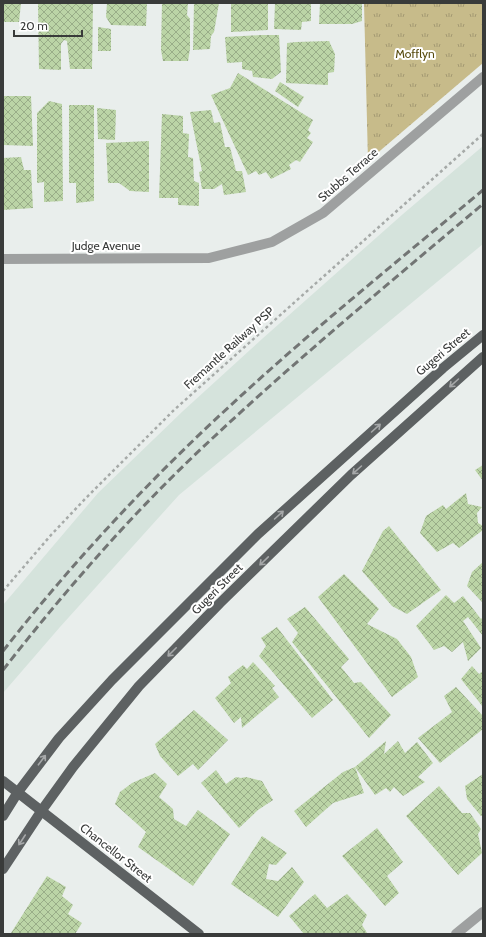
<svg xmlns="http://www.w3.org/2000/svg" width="486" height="937" viewBox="0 0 486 937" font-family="Cabin,sans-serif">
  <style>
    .built { fill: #d5e3dc }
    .grass { fill: url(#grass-tufts) }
    .building { fill: url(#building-cross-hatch) }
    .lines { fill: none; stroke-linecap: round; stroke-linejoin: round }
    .path { stroke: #a6aaa8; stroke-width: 2.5; stroke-dasharray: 3 3; stroke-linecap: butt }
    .minor { stroke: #9ea0a0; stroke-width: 10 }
    .major { stroke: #5d6162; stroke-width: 10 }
    .rail { stroke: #727574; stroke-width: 3; stroke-dasharray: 8 4; stroke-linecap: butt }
    .oneway { stroke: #a6a8a9 }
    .labels { text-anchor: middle; stroke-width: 4; stroke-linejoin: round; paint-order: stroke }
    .park-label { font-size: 12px; fill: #574a0d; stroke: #fff }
    .street-label { font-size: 12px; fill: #393b3a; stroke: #fff }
  </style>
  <defs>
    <pattern id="grass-tufts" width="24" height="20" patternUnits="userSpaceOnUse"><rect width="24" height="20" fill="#c7bb8a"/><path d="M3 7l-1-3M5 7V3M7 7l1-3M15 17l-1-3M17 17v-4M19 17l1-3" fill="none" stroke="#a39972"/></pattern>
    <pattern id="building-cross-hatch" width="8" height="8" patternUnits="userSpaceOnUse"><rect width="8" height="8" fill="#bbd4a6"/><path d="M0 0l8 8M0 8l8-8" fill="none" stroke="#99ad88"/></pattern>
  </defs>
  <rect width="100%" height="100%" fill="#e9eeec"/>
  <polygon class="built" points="483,146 483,244 179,495 60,627 3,693 3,605 98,493 183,411 262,339 403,214"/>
  <polygon class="grass" points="364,3 483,3 483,63 368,161"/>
  <g class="building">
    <polygon points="3,3 21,3 19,22 3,22"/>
    <polygon points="38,3 93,3 92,69 70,69 67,41 64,40 61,44 61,70 39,69"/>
    <polygon points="107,3 147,3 146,26 111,25 106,17"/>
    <polygon points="162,3 188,3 187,15 190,19 190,49 188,61 163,61 161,50"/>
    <polygon points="194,3 219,3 214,32 211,36 210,49 193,50"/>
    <polygon points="231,3 268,3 268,30 231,32"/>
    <polygon points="275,3 311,3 311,21 302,22 301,30 274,29"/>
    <polygon points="320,3 362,3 362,21 352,24 319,24"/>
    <polygon points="98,27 111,29 111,51 98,51"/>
    <polygon points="261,35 279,35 281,72 272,79 253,77 252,71 242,69 242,62 227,63 225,37"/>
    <polygon points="329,41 335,54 334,72 328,73 328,85 286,83 287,43 296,42"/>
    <polygon points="238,73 313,120 308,130 311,133 307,138 313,142 300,162 296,160 289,165 291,169 271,179 266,172 259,175 256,171 248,175 211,95 230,88"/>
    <polygon points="280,82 304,97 298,107 275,91"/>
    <polygon points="3,96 31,96 33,146 3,145"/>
    <polygon points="49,101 62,104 63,201 44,202 44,182 37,183 37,113"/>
    <polygon points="69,105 94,105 94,201 76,203 76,183 69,183"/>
    <polygon points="97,108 116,110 115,140 98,139"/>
    <polygon points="211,110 214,123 220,122 225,147 230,147 236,171 242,171 246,192 224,195 222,184 214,189 202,189 199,172 202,171 190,112"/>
    <polygon points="162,114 183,116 183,133 189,134 188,157 193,158 194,181 199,183 199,206 178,205 178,198 159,198"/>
    <polygon points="149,141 149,192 130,191 119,183 108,183 106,143"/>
    <polygon points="21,157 24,170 31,170 33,208 3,210 3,158"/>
    <polygon points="483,465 483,481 475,470"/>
    <polygon points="466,493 468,504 482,507 477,513 478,523 483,526 483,530 459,548 453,543 437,552 420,533 426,516 443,505 446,509"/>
    <polygon points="389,526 441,590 407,614 392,606 362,571 383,531"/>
    <polygon points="483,562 483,603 467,586 472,572"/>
    <polygon points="344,574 379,609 367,624 397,639 411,657 418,677 392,697 318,597"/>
    <polygon points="446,595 454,603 463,596 481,619 483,617 483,636 468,617 463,621 481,648 468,661 463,642 452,652 444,646 434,650 416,626"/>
    <polygon points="305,607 349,659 341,667 354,683 361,682 391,715 369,738 292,642 298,633 287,619"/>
    <polygon points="277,627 333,700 312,718 259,656 266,646 261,638"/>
    <polygon points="253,662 275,686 272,688 279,697 242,728 241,717 234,723 215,698 231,683 228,677 243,665 247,669"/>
    <polygon points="472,666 479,674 483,671 483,707 461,679"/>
    <polygon points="456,687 483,716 483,729 440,763 418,738 452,712 444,696"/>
    <polygon points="194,710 228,740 198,770 193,764 178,776 160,756 155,744"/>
    <polygon points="386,741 384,754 398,741 405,753 417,742 433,763 418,777 425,782 403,796 394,787 390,792 386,788 375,795 355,767"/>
    <polygon points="355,767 364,793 333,803 306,827 294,811 343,772"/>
    <polygon points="216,770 226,784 236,777 241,778 246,777 262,781 273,800 258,810 239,828 201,783"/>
    <polygon points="155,773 167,784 159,797 173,809 174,819 186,826 198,810 230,834 193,886 138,847 146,832 115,804 120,792 132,783"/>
    <polygon points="483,774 483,816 481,816 467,799 465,786"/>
    <polygon points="439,786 462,813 470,813 481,829 478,834 482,853 458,875 406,816"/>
    <polygon points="377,828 403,862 387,876 399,893 385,906 342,856"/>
    <polygon points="262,836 287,853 276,865 269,864 266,879 278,881 292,867 304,882 278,917 231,884"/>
    <polygon points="47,876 66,887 62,896 73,905 68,914 82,923 75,934 12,934 11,933"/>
    <polygon points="315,894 327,908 347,894 367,915 362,925 367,933 365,934 304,934 289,916"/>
  </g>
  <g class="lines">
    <polyline class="path" points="3,591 51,535 85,499 174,410 483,134"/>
    <g class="minor">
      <polyline points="3,259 209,258 272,242 323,213 483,77"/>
      <polyline points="456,934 483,912"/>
    </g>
    <g class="major">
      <polyline points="3,781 199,934"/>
      <polyline points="3,816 18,792 59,738 112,680 258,534 443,368 483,335"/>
      <polyline points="3,869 42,810 73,767 139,686 220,603 351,475 483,357"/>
    </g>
    <g class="rail">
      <path d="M3,651c69,-88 145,-170 228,-246 81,-75 167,-144 252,-215"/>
      <path d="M3,670c61,-78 126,-153 198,-221 90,-85 187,-165 282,-245"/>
    </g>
  </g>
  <defs><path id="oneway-shaft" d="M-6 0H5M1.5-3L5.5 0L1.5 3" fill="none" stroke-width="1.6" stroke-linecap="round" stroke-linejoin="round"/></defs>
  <g class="oneway">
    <use href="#oneway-shaft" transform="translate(454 383) rotate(138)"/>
    <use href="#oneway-shaft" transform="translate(376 428) rotate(-42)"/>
    <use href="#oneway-shaft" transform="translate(357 470) rotate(138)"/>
    <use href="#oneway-shaft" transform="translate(279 515) rotate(-42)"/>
    <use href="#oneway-shaft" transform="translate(264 561) rotate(136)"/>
    <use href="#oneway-shaft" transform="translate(172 652) rotate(135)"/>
    <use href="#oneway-shaft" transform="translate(42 760) rotate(-53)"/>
    <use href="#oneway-shaft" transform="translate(22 840) rotate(123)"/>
  </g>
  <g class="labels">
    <g class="park-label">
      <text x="415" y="58">Mofflyn</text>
    </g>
    <g class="street-label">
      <text transform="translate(348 175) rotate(-41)" y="4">Stubbs Terrace</text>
      <text x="106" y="250">Judge Avenue</text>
      <text transform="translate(229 348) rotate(-42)" y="4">Fremantle Railway PSP</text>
      <text transform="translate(443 352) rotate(-40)" y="4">Gugeri Street</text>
      <text transform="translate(217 589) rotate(-45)" y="4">Gugeri Street</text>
      <text transform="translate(116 853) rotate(38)" y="4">Chancellor Street</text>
    </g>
  </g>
  <rect width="486" height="937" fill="none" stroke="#393b3a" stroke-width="8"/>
  <path d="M14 30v6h68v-6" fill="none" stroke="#393b3a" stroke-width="2"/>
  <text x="20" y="30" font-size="12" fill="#393b3a" stroke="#ffffff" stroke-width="3" paint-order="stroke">20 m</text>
</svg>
